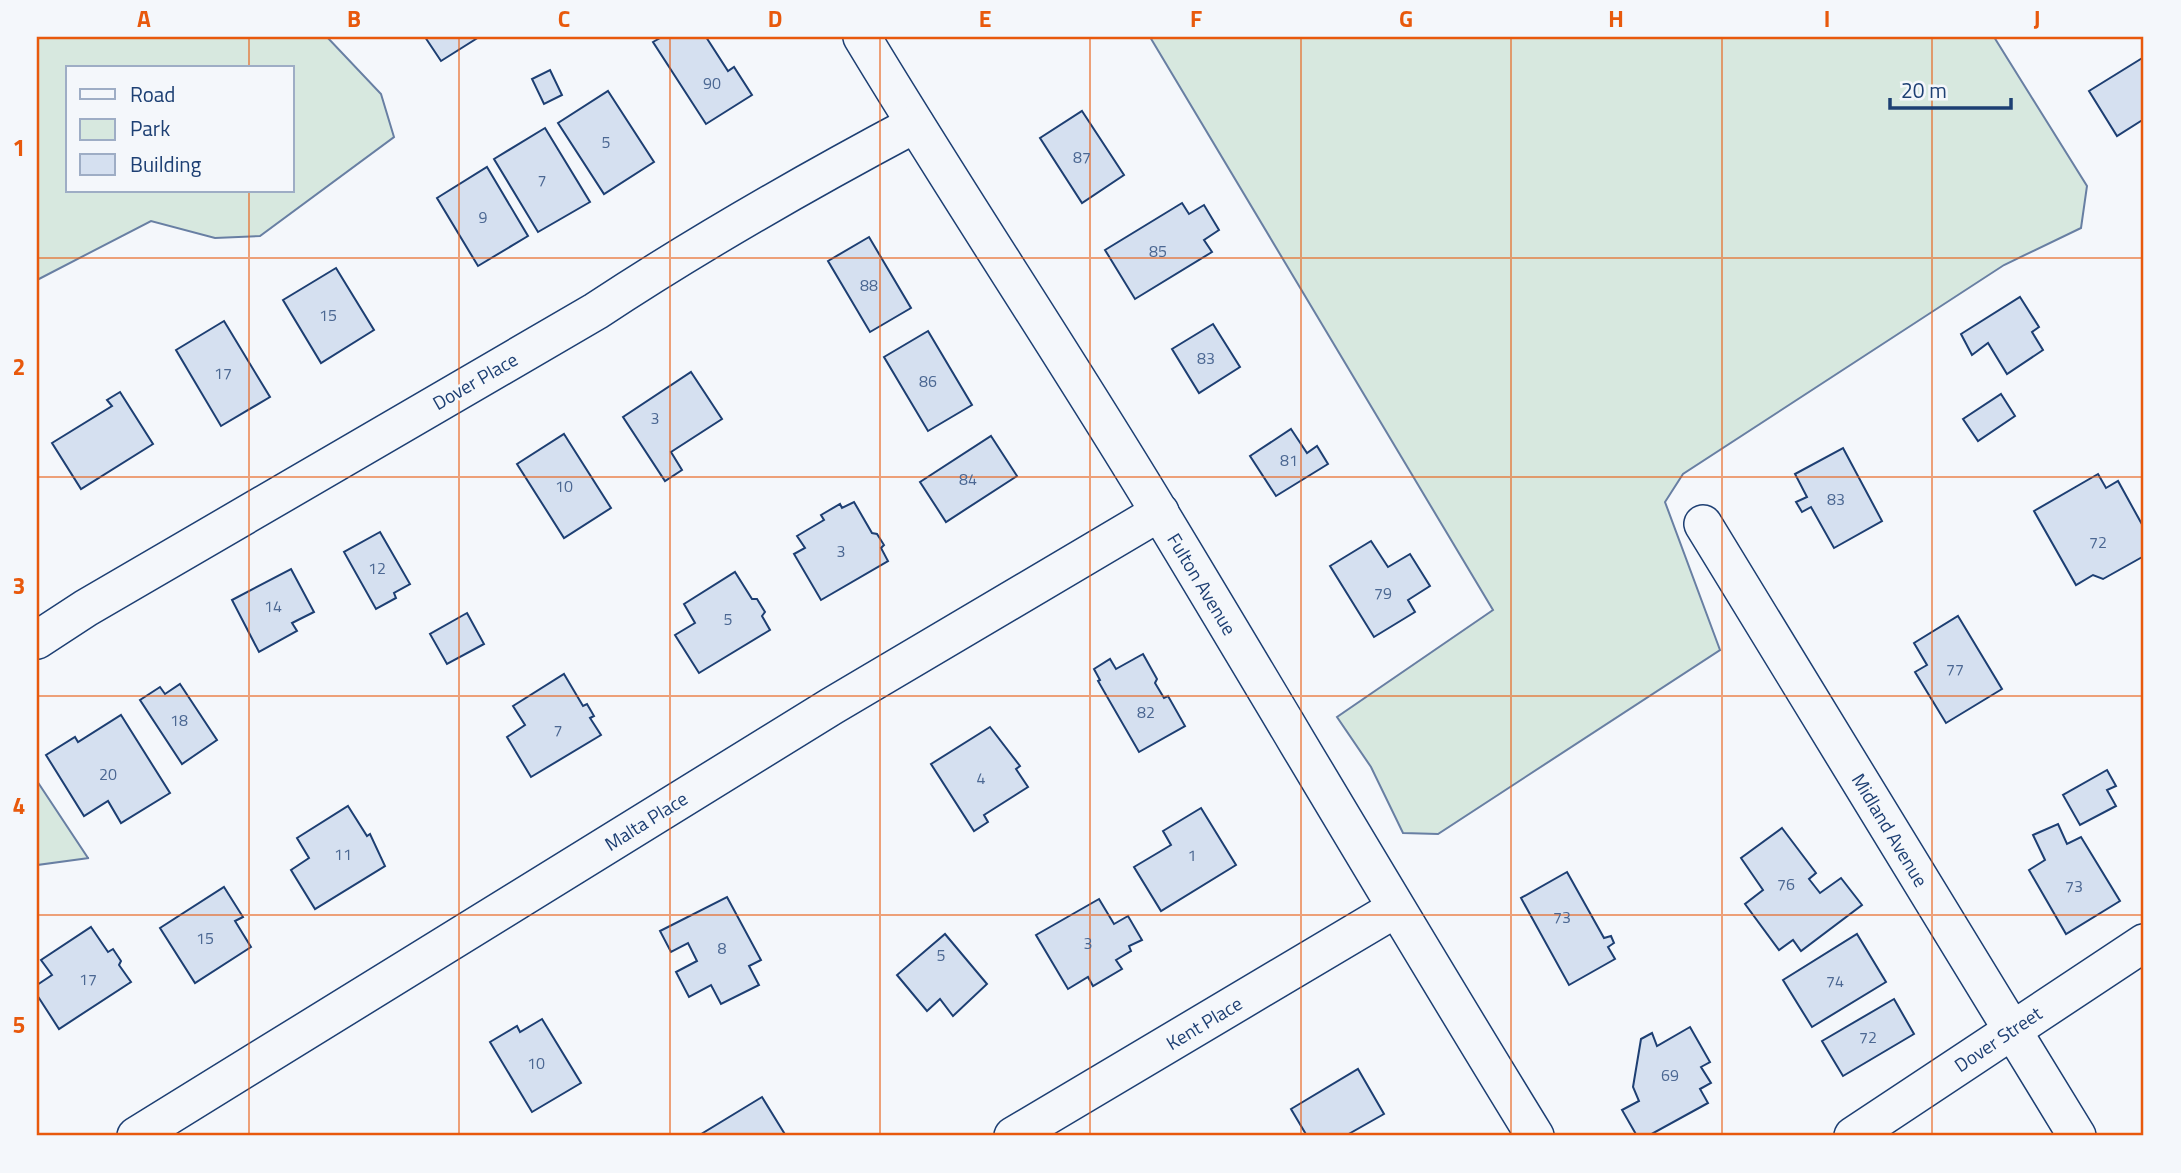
<svg xmlns="http://www.w3.org/2000/svg" width="2181" height="1173" viewBox="0 0 2181 1173" font-family="'Titillium Web',sans-serif">
  <style>
    .green { fill: #d7e8df; stroke: #687fa3; stroke-width: 2; fill-rule: evenodd }
    .building { fill: #d5e0f0; stroke: #1d3f73; stroke-width: 2 }
    .lines { fill: none; stroke-linecap: round; stroke-linejoin: round }
    .minor-casing { stroke: #1d3f73; stroke-width: 40 }
    .minor { stroke: #f4f7fb; stroke-width: 37 }
    .grid { fill: none; stroke: #e8590c; stroke-width: 2; stroke-opacity: 0.55 }
    .labels { text-anchor: middle; stroke-width: 5; stroke-linejoin: round; paint-order: stroke }
    .number-label { font-size: 16px; fill: #4b6792 }
    .street-label { font-size: 19px; fill: #1d3f73; stroke: #f4f7fb }
    .neatline { fill: none; stroke: #e8590c; stroke-width: 2.5 }
    .grid-label { font-size: 23px; text-anchor: middle; font-weight: bold; fill: #e8590c }
  </style>
  <rect width="100%" height="100%" fill="#f4f7fb"/>
  <g class="green">
    <path d="M37,37h290l54,57 13,43 -134,99 -45,2 -64,-17 -114,59zM68,68h224v123h-224z"/>
    <polygon points="1150,37 1994,37 2087,186 2081,228 2004,265 1683,474 1665,502 1720,650 1438,834 1403,833 1371,767 1337,717 1493,610"/>
    <polygon points="37,781 88,858 89,858 37,865"/>
  </g>
  <g class="building">
    <polygon points="425,37 479,37 441,61"/>
    <polygon points="662,37 706,37 728,71 734,67 752,95 706,124 653,42"/>
    <polygon points="2144,57 2144,119 2117,136 2089,91"/>
    <polygon points="550,70 562,95 544,104 532,79"/>
    <polygon points="608,91 654,162 604,194 558,123"/>
    <polygon points="1082,111 1124,175 1082,203 1040,138"/>
    <polygon points="545,128 590,202 538,232 494,159"/>
    <polygon points="487,167 528,236 478,266 437,198"/>
    <polygon points="1182,203 1189,214 1204,205 1219,230 1204,240 1212,252 1135,299 1105,250"/>
    <polygon points="869,237 911,308 870,332 828,261"/>
    <polygon points="336,268 374,330 321,363 283,300"/>
    <polygon points="2020,297 2039,327 2032,332 2043,350 2007,374 1988,343 1972,355 1961,334"/>
    <polygon points="224,321 270,397 221,426 176,350"/>
    <polygon points="1213,324 1240,367 1199,393 1172,349"/>
    <polygon points="928,331 972,405 928,431 884,357"/>
    <polygon points="691,372 722,419 671,452 682,470 665,481 623,417"/>
    <polygon points="120,392 153,444 81,489 52,443 112,406 107,400"/>
    <polygon points="2001,394 2015,416 1978,441 1963,419"/>
    <polygon points="1291,429 1307,453 1317,446 1328,464 1276,496 1250,456"/>
    <polygon points="564,434 611,508 564,538 517,464"/>
    <polygon points="991,436 1017,476 946,522 920,482"/>
    <polygon points="1843,448 1882,521 1834,548 1811,507 1802,512 1796,502 1807,497 1795,474"/>
    <polygon points="2098,474 2106,488 2118,481 2144,528 2144,556 2103,579 2093,575 2076,585 2034,511"/>
    <polygon points="854,502 872,533 877,534 884,545 881,548 888,561 821,600 794,554 805,548 797,536 824,520 821,515 840,504 842,508"/>
    <polygon points="380,532 410,584 394,593 396,598 376,609 344,552"/>
    <polygon points="1371,541 1388,567 1410,554 1430,586 1408,600 1415,612 1374,637 1330,566"/>
    <polygon points="291,569 314,612 292,623 297,631 259,652 232,600"/>
    <polygon points="735,572 752,599 757,599 765,612 762,616 770,630 699,673 675,635 695,623 684,604"/>
    <polygon points="467,613 484,644 447,664 430,634"/>
    <polygon points="1958,616 2002,689 1946,723 1915,672 1927,665 1914,643"/>
    <polygon points="1143,654 1157,679 1155,683 1164,698 1168,696 1185,726 1139,752 1098,681 1100,680 1094,669 1110,659 1116,669"/>
    <polygon points="564,674 583,706 587,704 594,716 590,718 601,735 531,777 507,737 525,725 513,706"/>
    <polygon points="180,684 217,740 182,764 140,700 160,687 165,694"/>
    <polygon points="121,715 170,793 121,823 108,801 84,816 46,755 75,737 78,742"/>
    <polygon points="990,727 1020,766 1016,769 1028,787 984,815 988,822 974,831 931,764"/>
    <polygon points="2107,770 2116,786 2107,790 2116,806 2080,825 2063,795"/>
    <polygon points="348,806 367,836 370,834 385,866 315,909 291,870 309,858 297,838"/>
    <polygon points="1201,808 1236,865 1161,911 1134,867 1171,845 1163,831"/>
    <polygon points="2058,824 2067,844 2081,837 2120,901 2066,934 2029,870 2045,860 2033,835"/>
    <polygon points="1782,828 1816,873 1809,879 1820,893 1841,878 1862,905 1801,951 1793,940 1779,950 1745,904 1763,890 1741,858"/>
    <polygon points="1567,872 1604,938 1611,936 1614,943 1608,947 1615,959 1569,985 1521,898"/>
    <polygon points="224,887 243,917 235,921 251,947 195,983 160,928"/>
    <polygon points="727,897 761,960 749,966 759,985 721,1004 711,985 689,997 676,972 697,961 688,943 671,952 660,931"/>
    <polygon points="1099,899 1114,924 1128,916 1142,940 1129,946 1131,951 1116,960 1122,969 1093,986 1088,977 1068,989 1036,935"/>
    <polygon points="91,927 108,952 113,949 121,961 119,965 131,982 59,1029 37,995 37,985 52,975 41,960"/>
    <polygon points="945,934 987,984 953,1016 940,999 927,1011 897,975"/>
    <polygon points="1857,934 1886,982 1812,1027 1783,980"/>
    <polygon points="1894,999 1914,1034 1843,1076 1822,1041"/>
    <polygon points="542,1019 581,1083 532,1112 490,1042 517,1026 520,1032"/>
    <polygon points="1690,1027 1710,1062 1701,1067 1711,1083 1700,1089 1708,1103 1648,1136 1637,1136 1622,1110 1639,1101 1633,1087 1641,1039 1652,1033 1657,1046"/>
    <polygon points="1358,1069 1384,1114 1345,1136 1307,1136 1291,1109"/>
    <polygon points="762,1097 786,1136 698,1136"/>
  </g>
  <g class="lines">
    <g class="minor-casing">
      <g id="minor">
        <path d="M862,37c97,161 202,317 299,478 125,207 247,415 374,621"/>
        <polyline points="1703,524 2077,1136"/>
        <path d="M37,640l49,-32 510,-297c103,-68 210,-129 319,-187"/>
        <polyline points="136,1136 832,706 1160,512"/>
        <polyline points="1013,1136 1395,909"/>
        <polyline points="1853,1136 2144,943"/>
      </g>
    </g>
    <use href="#minor" class="minor"/>
  </g>
  <path class="grid" d="M249,37v31M459,37v1099M670,37v1099M880,37v1099M1090,37v1099M1301,37v1099M1511,37v1099M1722,37v1099M1932,37v1099M249,191v945M37,258h2107M37,477h2107M37,696h2107M37,915h2107"/>
  <g class="labels">
    <g class="number-label">
      <text x="712" y="89">90</text>
      <text x="606" y="148">5</text>
      <text x="1082" y="163">87</text>
      <text x="542" y="186">7</text>
      <text x="483" y="223">9</text>
      <text x="1158" y="257">85</text>
      <text x="869" y="291">88</text>
      <text x="328" y="321">15</text>
      <text x="1206" y="364">83</text>
      <text x="223" y="379">17</text>
      <text x="928" y="387">86</text>
      <text x="655" y="424">3</text>
      <text x="1289" y="466">81</text>
      <text x="968" y="485">84</text>
      <text x="564" y="492">10</text>
      <text x="1836" y="505">83</text>
      <text x="2098" y="548">72</text>
      <text x="841" y="557">3</text>
      <text x="377" y="574">12</text>
      <text x="1383" y="599">79</text>
      <text x="273" y="612">14</text>
      <text x="728" y="625">5</text>
      <text x="1955" y="675">77</text>
      <text x="1146" y="718">82</text>
      <text x="179" y="726">18</text>
      <text x="558" y="736">7</text>
      <text x="108" y="780">20</text>
      <text x="981" y="784">4</text>
      <text x="343" y="860">11</text>
      <text x="1192" y="861">1</text>
      <text x="1786" y="890">76</text>
      <text x="2074" y="892">73</text>
      <text x="1562" y="923">73</text>
      <text x="205" y="944">15</text>
      <text x="1088" y="949">3</text>
      <text x="722" y="954">8</text>
      <text x="941" y="961">5</text>
      <text x="88" y="985">17</text>
      <text x="1835" y="987">74</text>
      <text x="1868" y="1043">72</text>
      <text x="536" y="1069">10</text>
      <text x="1670" y="1081">69</text>
    </g>
    <g class="street-label">
      <text transform="translate(475 381) rotate(-30)" y="7">Dover Place</text>
      <text transform="translate(1202 584) rotate(59)" y="7">Fulton Avenue</text>
      <text transform="translate(646 821) rotate(-32)" y="7">Malta Place</text>
      <text transform="translate(1890 830) rotate(59)" y="7">Midland Avenue</text>
      <text transform="translate(1204 1023) rotate(-31)" y="7">Kent Place</text>
      <text transform="translate(1998 1039) rotate(-34)" y="7">Dover Street</text>
    </g>
  </g>
  <rect width="2181" height="1173" fill="none" stroke="#f4f7fb" stroke-width="77"/>
  <rect x="66" y="66" width="228" height="126" fill="#f4f7fb" stroke="#9eadc5" stroke-width="2"/>
  <rect x="80" y="89" width="35" height="10" fill="#f4f7fb" stroke="#9eadc5" stroke-width="2"/>
  <text x="130" y="102" font-size="21" fill="#1d3f73">Road</text>
  <rect x="80" y="119" width="35" height="21" fill="#d7e8df" stroke="#9eadc5" stroke-width="2"/>
  <text x="130" y="136" font-size="21" fill="#1d3f73">Park</text>
  <rect x="80" y="154" width="35" height="21" fill="#d5e0f0" stroke="#9eadc5" stroke-width="2"/>
  <text x="130" y="172" font-size="21" fill="#1d3f73">Building</text>
  <path d="M1890 98v10h121v-10" fill="none" stroke="#1d3f73" stroke-width="3.5"/>
  <text x="1901" y="98" font-size="21" fill="#1d3f73" stroke="#f4f7fb" stroke-width="5" paint-order="stroke">20 m</text>
  <rect x="38" y="38" width="2104" height="1096" class="neatline"/>
  <g class="grid-label">
    <text x="144" y="27">A</text>
    <text x="354" y="27">B</text>
    <text x="564" y="27">C</text>
    <text x="775" y="27">D</text>
    <text x="985" y="27">E</text>
    <text x="1196" y="27">F</text>
    <text x="1406" y="27">G</text>
    <text x="1616" y="27">H</text>
    <text x="1827" y="27">I</text>
    <text x="2037" y="27">J</text>
    <text x="19" y="156">1</text>
    <text x="19" y="375">2</text>
    <text x="19" y="594">3</text>
    <text x="19" y="814">4</text>
    <text x="19" y="1033">5</text>
  </g>
</svg>
